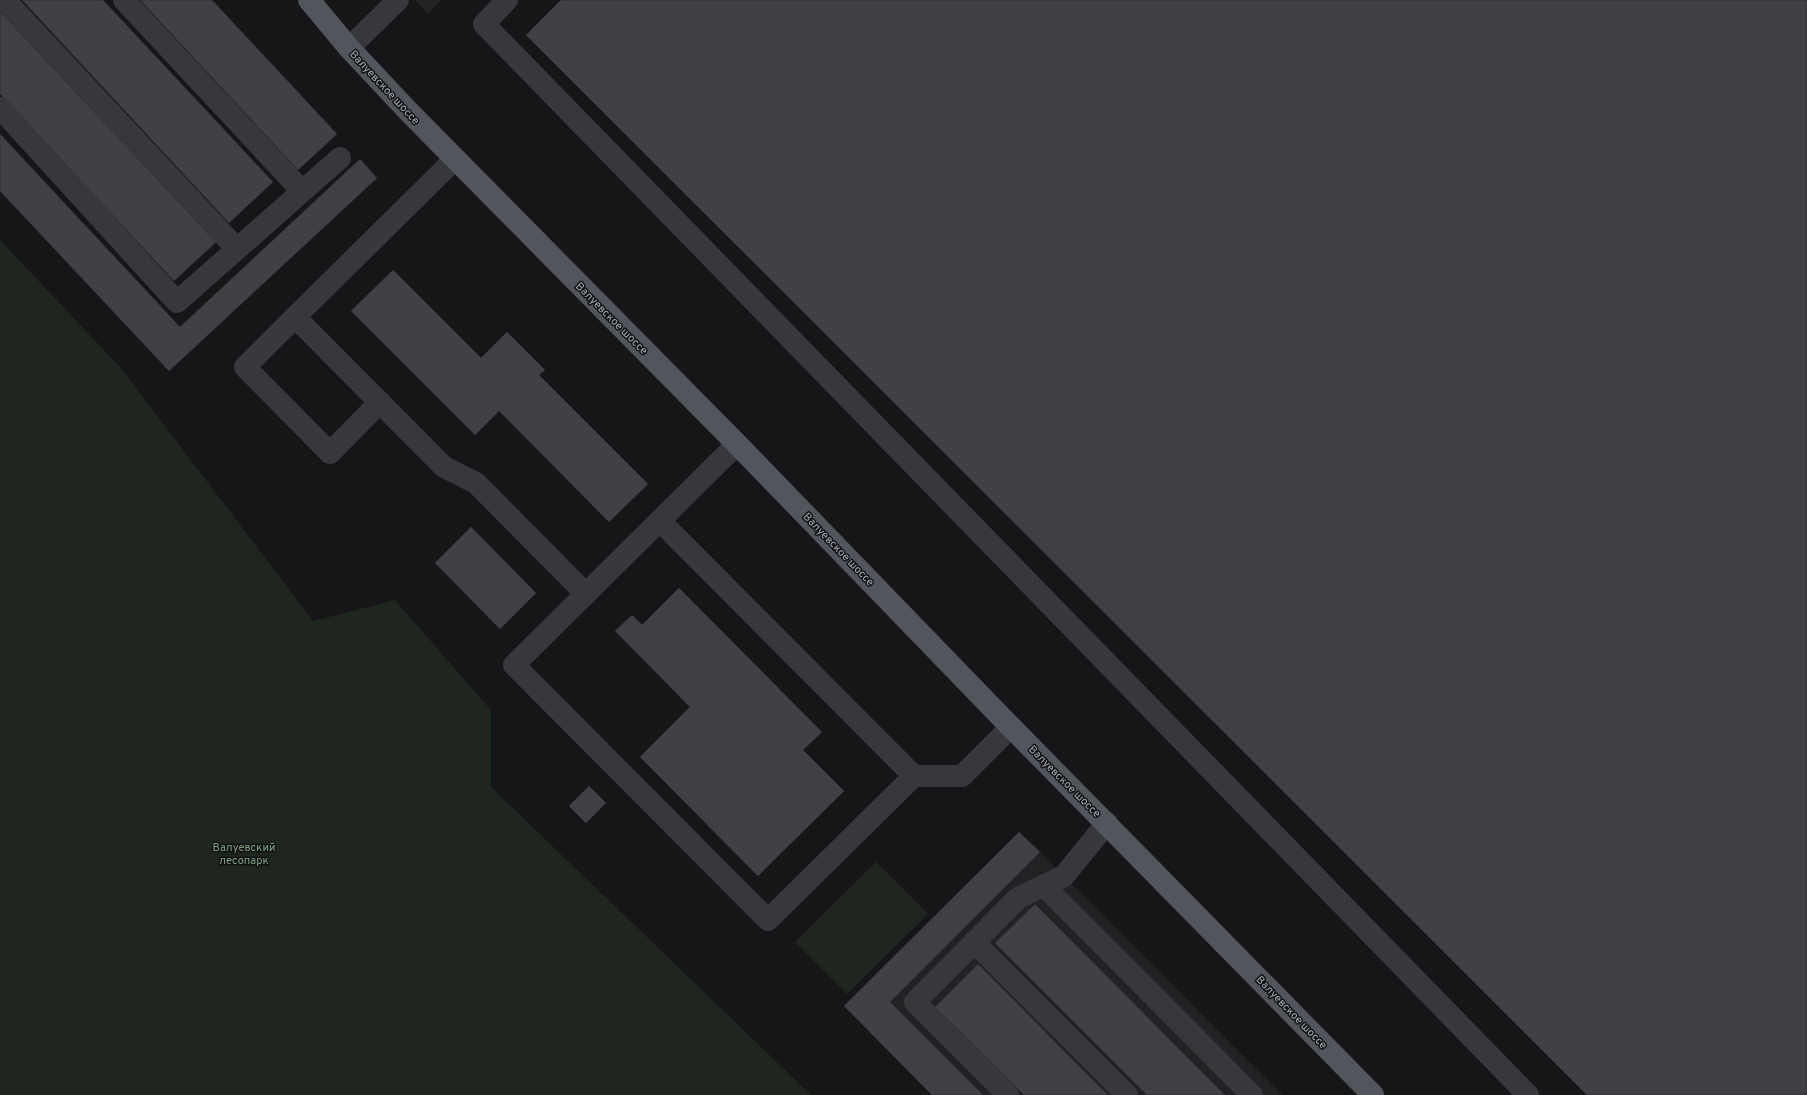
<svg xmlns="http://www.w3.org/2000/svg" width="1807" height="1095" viewBox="0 0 1807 1095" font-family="Overpass,sans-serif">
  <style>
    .built { fill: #222225 }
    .green { fill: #1e261f }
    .building { fill: #404145; stroke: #303034 }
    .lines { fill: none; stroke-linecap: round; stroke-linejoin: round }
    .minor { stroke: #37383d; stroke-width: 22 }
    .major { stroke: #53555c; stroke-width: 22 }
    .labels { text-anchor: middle; stroke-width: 3; stroke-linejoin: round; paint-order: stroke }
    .street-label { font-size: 11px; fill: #a8adb8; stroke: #111113 }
    .park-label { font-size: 11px; fill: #7fa381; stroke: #111113 }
  </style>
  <rect width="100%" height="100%" fill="#161618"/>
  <g class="built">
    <polygon points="415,0 441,0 428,14"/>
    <polygon points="1019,832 1040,852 1282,1095 932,1095 844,1006"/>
  </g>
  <g class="green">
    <polygon points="0,240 121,368 313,621 395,600 491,710 491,787 811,1095 0,1095"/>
    <polygon points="876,862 928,914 847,994 795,942"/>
  </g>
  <g class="building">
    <polygon points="22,0 103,0 273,182 229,223"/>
    <polygon points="140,0 212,0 337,134 298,170"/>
    <polygon points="561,0 1807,0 1807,1095 1587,1095 526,35"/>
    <polygon points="0,11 216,242 174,281 0,94"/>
    <polygon points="0,134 180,327 360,159 377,178 169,371 0,191"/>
    <polygon points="393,270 481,358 507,332 545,370 539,375 648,484 609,522 499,411 475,435 351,311"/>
    <polygon points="471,527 536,593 500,629 435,563"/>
    <polygon points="679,588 822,732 803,750 844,791 758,876 640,757 690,707 615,631 632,615 642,625"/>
    <polygon points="589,786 606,803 586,823 569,806"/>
    <polygon points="1019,832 1040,852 890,1002 983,1095 932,1095 844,1006"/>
    <polygon points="1035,904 1225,1095 1147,1095 995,943"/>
    <polygon points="978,964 1108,1095 1024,1095 935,1007"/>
  </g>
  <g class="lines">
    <g class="minor">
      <polyline points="5,0 237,249"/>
      <polyline points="124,0 302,191"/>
      <polyline points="507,0 484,24 1528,1095"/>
      <polyline points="349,48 398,0"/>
      <polyline points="0,108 177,302 340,158"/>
      <polyline points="455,159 295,317 444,467 476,483 586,594"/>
      <polyline points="295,317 245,367 330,453 380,402"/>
      <polyline points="660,521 914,776 768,920 514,665 737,444"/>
      <polyline points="914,776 962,776 1011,727"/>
      <polyline points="1044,886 1252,1095"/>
      <polyline points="974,942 1127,1095"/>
      <polyline points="1008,1095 915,1002 1018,898 1064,876 1107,823"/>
    </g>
    <polyline class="major" points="309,0 349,48 409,112 737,444 1011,727 1373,1095"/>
  </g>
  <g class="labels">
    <g class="street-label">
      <text transform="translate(385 87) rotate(47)" y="4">Валуевское шоссе</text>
      <text transform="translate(612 318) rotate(45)" y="4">Валуевское шоссе</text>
      <text transform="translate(839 549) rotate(46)" y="4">Валуевское шоссе</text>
      <text transform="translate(1065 781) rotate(45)" y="4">Валуевское шоссе</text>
      <text transform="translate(1292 1012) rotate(46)" y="4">Валуевское шоссе</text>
    </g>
    <g class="park-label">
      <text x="244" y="851">Валуевский<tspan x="244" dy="13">лесопарк</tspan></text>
    </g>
  </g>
</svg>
